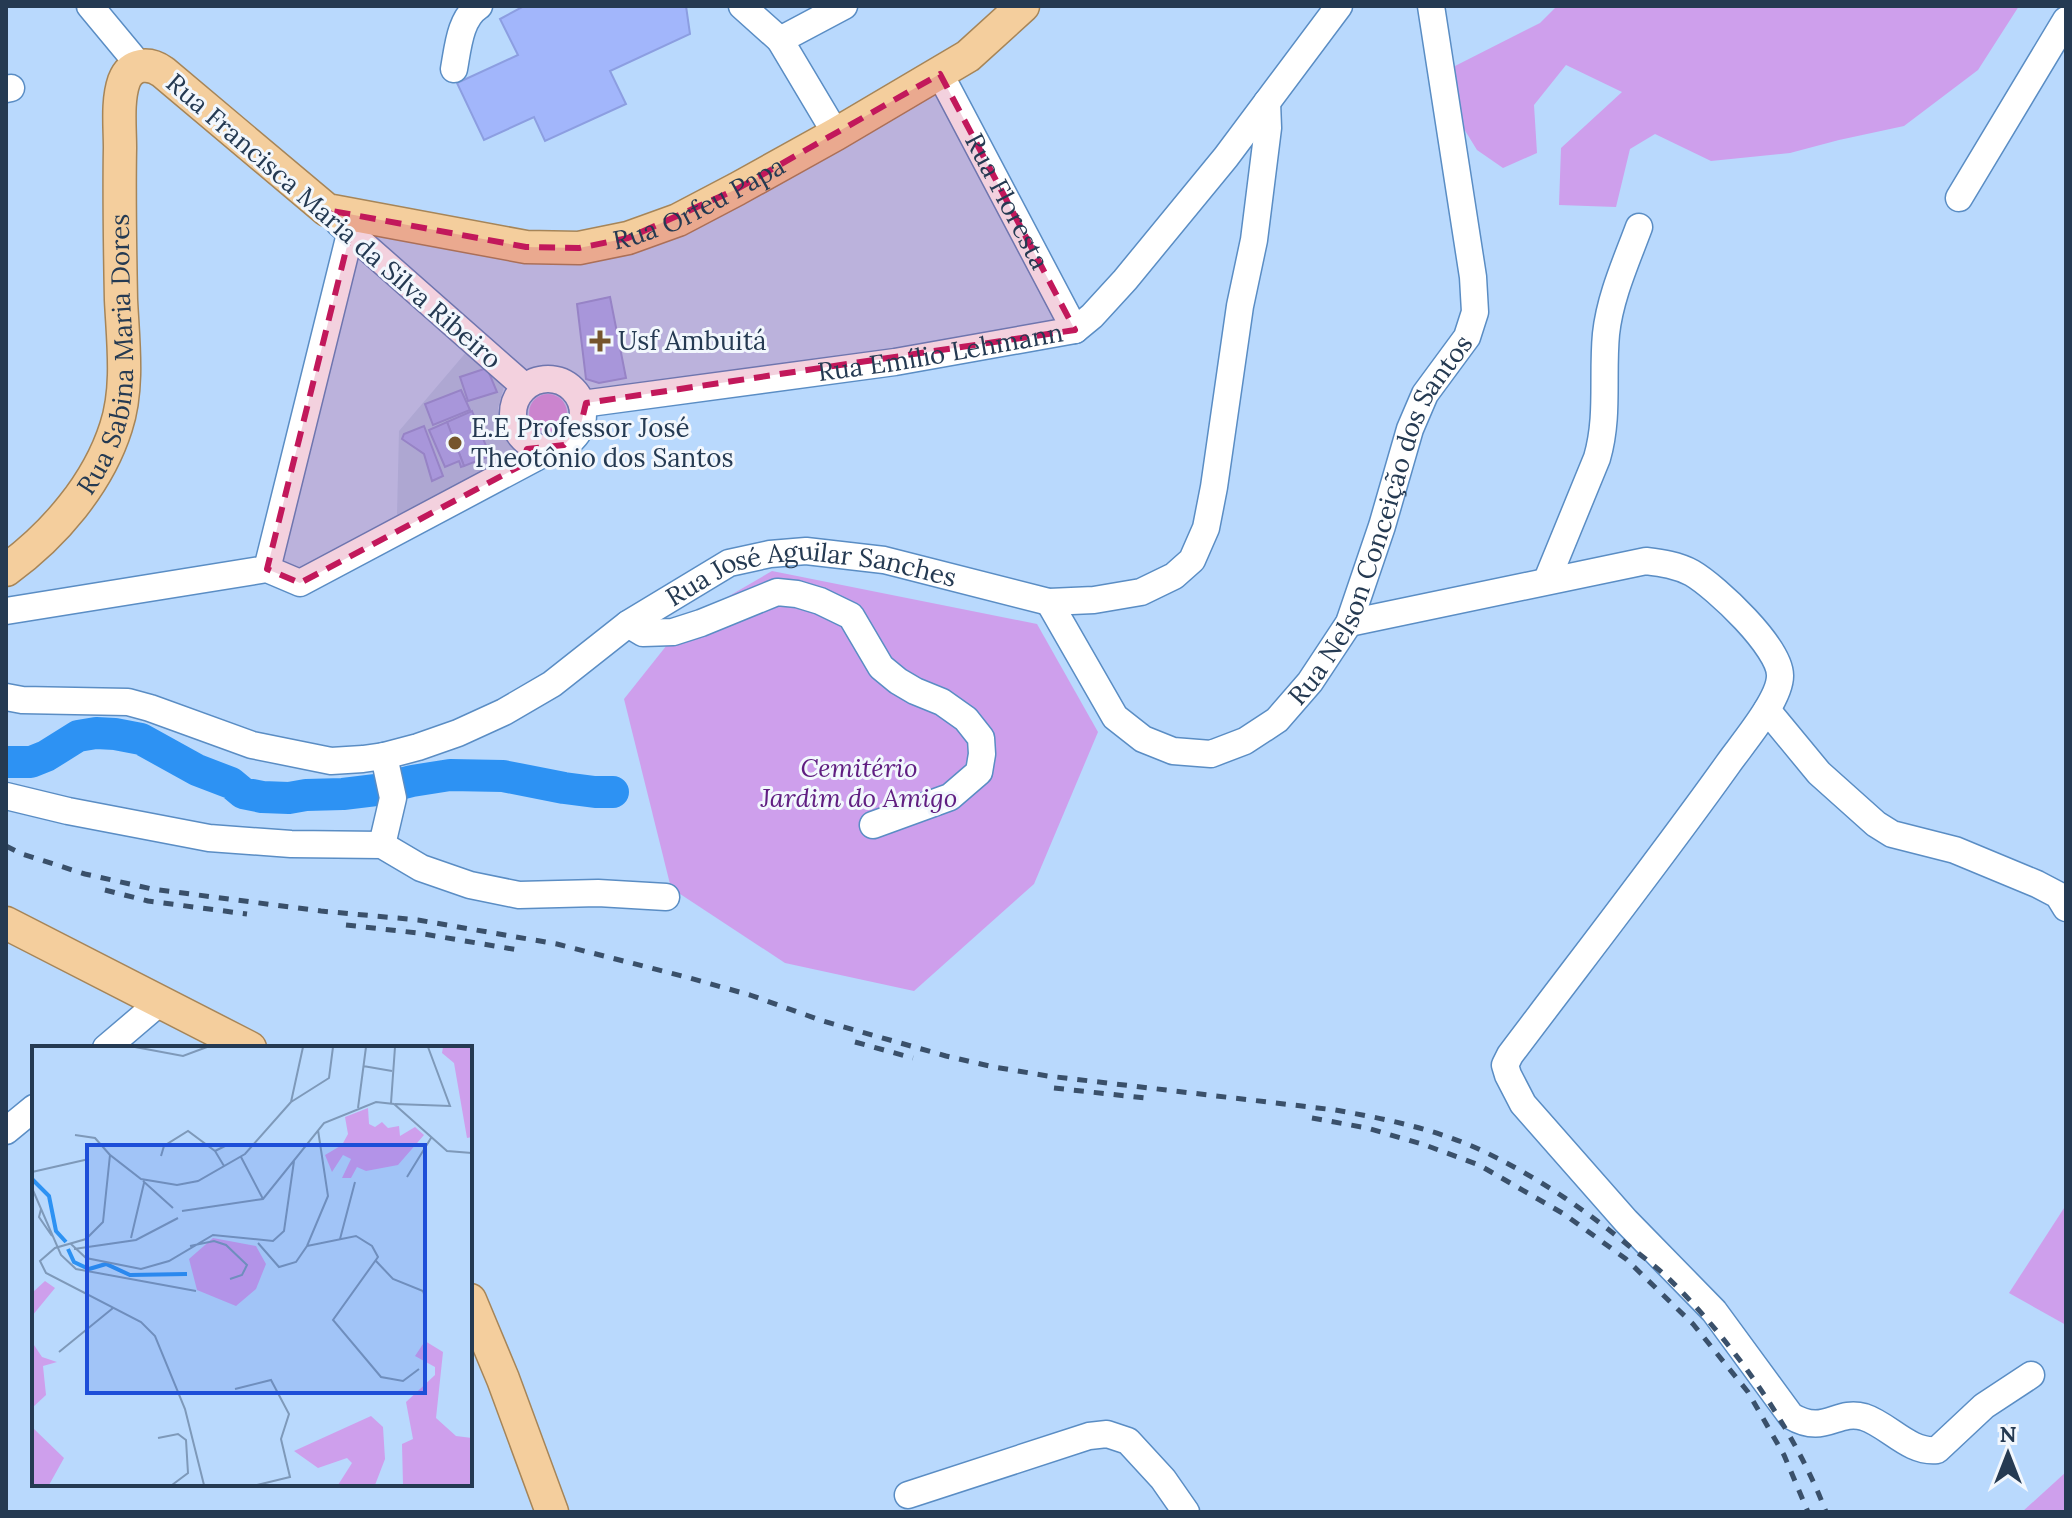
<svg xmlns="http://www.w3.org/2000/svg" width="2072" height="1518" viewBox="0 0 2072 1518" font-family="Lora,serif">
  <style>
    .built { fill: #a9cbf1 }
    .green { fill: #ce9fec }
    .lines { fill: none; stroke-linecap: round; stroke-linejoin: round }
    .river { stroke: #2d92f3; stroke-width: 32 }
    .building { fill: #a2b6fb; stroke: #8c9ee1; stroke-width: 2 }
    .minor-casing { stroke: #5a8dc4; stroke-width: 29 }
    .major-casing { stroke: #a68558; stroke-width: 35 }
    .minor { stroke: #fff; stroke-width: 26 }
    .major { stroke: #f4ce9d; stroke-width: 32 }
    .rail { stroke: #3a506a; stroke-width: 5; stroke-dasharray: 10 10; stroke-linecap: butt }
    .marked { fill: #c2185b; fill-opacity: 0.2; stroke: #c2185b; stroke-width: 6; stroke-dasharray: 16 10; stroke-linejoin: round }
    .poi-dot { fill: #76552c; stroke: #f2f7fd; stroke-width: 3 }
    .labels { text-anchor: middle; stroke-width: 6; stroke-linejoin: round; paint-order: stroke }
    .street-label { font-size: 26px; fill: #253a52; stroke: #f2f7fd }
    .poi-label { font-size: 26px; fill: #253a52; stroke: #f2f7fd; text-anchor: start }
    .park-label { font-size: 26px; font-style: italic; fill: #601e81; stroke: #f2f7fd }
    .inset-river { fill: none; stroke: #2d92f3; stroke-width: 4 }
    .inset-road { fill: none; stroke: #7e99b9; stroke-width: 2 }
    .view { fill: #1d4ed8; fill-opacity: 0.15; stroke: #1d4ed8; stroke-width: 4 }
    .inset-edge { fill: none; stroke: #253a52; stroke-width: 4 }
  </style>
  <rect width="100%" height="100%" fill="#b9d9fd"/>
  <polygon class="built" points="468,350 505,383 498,408 503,432 518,453 397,515 399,431"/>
  <g class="green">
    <polygon points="1557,6 2019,6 1978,70 1904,126 1839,140 1790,153 1711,161 1655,134 1630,149 1616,207 1559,205 1561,148 1622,92 1566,65 1534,105 1537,153 1503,168 1477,150 1456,116 1455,66 1540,23"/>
    <circle cx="548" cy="413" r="19"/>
    <polygon points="772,571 1037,624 1098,732 1034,884 914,991 785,963 671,888 624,699 686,621"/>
    <polygon points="2066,1205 2066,1325 2009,1293"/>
    <polygon points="2066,1472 2066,1512 2022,1512"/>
  </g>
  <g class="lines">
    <polyline class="river" points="6,762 31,762 46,756 78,736 96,733 115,734 141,739 197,770 231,783 243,793 262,797 289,798 306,795 343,794 376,790 412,781 450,775 503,776 564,788 595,792 613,792"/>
  </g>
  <g class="building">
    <polygon points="524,6 686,6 690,34 610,71 626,104 545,141 534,117 484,140 457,83 518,55 500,19"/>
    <polygon points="610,297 626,378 599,383 586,379 577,304"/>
    <polygon points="487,368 497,392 468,401 460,377"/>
    <polygon points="461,390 470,410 433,425 425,404"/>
    <polygon points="472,411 490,456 464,466 447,422"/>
    <polygon points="447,422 464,466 461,467 459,461 445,467 429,430"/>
    <polygon points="424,426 443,476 432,481 424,454 402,439 404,434"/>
  </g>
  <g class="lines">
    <g class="minor-casing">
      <g id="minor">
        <polyline points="90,6 139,65"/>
        <polyline points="742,6 780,40"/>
        <path d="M454,69c4,-22 6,-51 25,-63"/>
        <path id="s1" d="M940,74l135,256"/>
        <polyline points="6,89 11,88"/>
        <polyline points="836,134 780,40 844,6"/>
        <polyline points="1959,198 2066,20"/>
        <polyline points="339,223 525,387"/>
        <circle cx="548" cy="414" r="35"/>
        <path id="s2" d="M582,404l313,-42 180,-32 17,-14 33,-36 101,-123 113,-151"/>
        <polyline points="267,569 350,234"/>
        <path d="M1547,580l50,-122c12,-41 5,-82 9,-124 4,-37 20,-72 33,-107"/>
        <path id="s3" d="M1049,602l66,115 28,22 30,12 38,3 34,-13 32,-21 33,-38 39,-59 33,-97 28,-97 15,-35 42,-57 8,-25 -2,-35 -42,-271"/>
        <polyline points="6,611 267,569 300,583 554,448"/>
        <path d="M1349,623l297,-62c16,2 31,4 46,12 24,14 89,75 88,103 0,24 -38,68 -52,88 -70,98 -145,194 -218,291l-5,10 3,10 15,29 103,117 88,90 77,105c34,20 45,-7 73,1 25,8 45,36 73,33l47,-44 47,-31"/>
        <polyline points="628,624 643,633 673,632 701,623 777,592 797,594 820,601 851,616 881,667 898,681 915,691 942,702 966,719 981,738 982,754 979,772 950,797 873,825"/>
        <path id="s4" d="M6,697l16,3 106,2 22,6 102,37 79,16 32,-2 21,-3 34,-9 40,-14 46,-21 48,-28 76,-60 101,-61 41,-9 36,-3 78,9 165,42 45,-2 47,-8 33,-16 18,-16 14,-32 8,-41 26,-181 14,-66 14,-112 -1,-26"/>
        <polyline points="1767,710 1819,773 1876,824 1892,834 1955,850 2037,884 2058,895 2066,908"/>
        <polyline points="6,796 68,811 209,838 291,844 382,845 421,868 470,885 519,895 598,893 666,897"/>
        <polyline points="382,845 393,798 384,756"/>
        <polyline points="106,1048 160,1002"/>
        <polyline points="6,1131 34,1108"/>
        <polyline points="908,1495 1089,1436 1107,1434 1128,1441 1163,1479 1186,1512"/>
      </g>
    </g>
    <g class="major-casing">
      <g id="major">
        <path id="s5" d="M6,570c48,-35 92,-86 110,-143 13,-39 7,-86 5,-127 -1,-51 -2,-101 -1,-152 0,-21 -3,-47 4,-67 7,-18 25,-19 39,-9l164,138 199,37 53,1 49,-10 50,-18 59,-31 99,-55 132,-78 55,-50"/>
        <polyline points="6,923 250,1048"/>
        <polyline points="470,1300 503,1379 552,1512"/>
      </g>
    </g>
    <use href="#minor" class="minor"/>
    <use href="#major" class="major"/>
    <g class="rail">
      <path d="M6,846l16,8 63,20 67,15 169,22 97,9 139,24 129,33 64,18 73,26 123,35 48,11 54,9 287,34c52,9 105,20 152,43 53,26 97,56 142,93 13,10 26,20 38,31 64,62 127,151 159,235"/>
      <polyline points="105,890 148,901 247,914"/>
      <polyline points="346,925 418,933 524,951"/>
      <polyline points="855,1042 913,1058"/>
      <polyline points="1054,1088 1145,1098"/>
      <polyline points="1312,1118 1367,1128 1425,1145 1479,1165 1564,1214 1626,1259 1693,1324 1748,1392 1784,1455 1808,1512"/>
    </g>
  </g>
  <path class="marked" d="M940,74l135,256 -489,73 -6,25 -16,17 -37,4 -5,16 -222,118 -33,-14 83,-335 -23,-24 199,37 53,1 49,-10 109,-49z"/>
  <g class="poi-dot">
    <path d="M596 329h8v8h8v8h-8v8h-8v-8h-8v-8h8z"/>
    <circle cx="455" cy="443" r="8"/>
  </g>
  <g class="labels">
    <g class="street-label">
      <text dy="9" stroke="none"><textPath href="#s5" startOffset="1176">Rua Orfeu Papa</textPath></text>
      <text dy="9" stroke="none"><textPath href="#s1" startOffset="144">Rua Floresta</textPath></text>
      <text transform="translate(334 221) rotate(41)" y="9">Rua Francisca Maria da Silva Ribeiro</text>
      <text dy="9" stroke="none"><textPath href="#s5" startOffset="254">Rua Sabina Maria Dores</textPath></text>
      <text dy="9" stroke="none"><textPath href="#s2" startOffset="362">Rua Emílio Lehmann</textPath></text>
      <text dy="9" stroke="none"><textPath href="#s3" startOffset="542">Rua Nelson Conceição dos Santos</textPath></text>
      <text dy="9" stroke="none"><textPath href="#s4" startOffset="866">Rua José Aguilar Sanches</textPath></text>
    </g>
    <g class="poi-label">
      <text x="618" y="350">Usf Ambuitá</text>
      <text x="471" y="437">E.E Professor José<tspan x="471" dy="30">Theotônio dos Santos</tspan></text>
    </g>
    <g class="park-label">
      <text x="859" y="777">Cemitério<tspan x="859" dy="30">Jardim do Amigo</tspan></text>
    </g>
  </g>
  <g transform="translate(32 1046)">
    <rect width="440" height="440" fill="#b9d9fd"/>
    <path d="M411,1h29v90l-5,1 -13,-75 -12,-10zM336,62l1,16 6,3 7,-5 6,6 11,-2 1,10 15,-9 9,8 -26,30 -32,6 -9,-4 -6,11h-9l9,-19 -8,-4 -11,17 -7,-17 17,-10 6,-11 -3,-17zM181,192l43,8 10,18 -10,25 -20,17 -39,-16 -8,-31zM13,235l10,7 -23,28v-23zM393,295l18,11 -7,66 20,18 16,2v47h-69l-1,-41 11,-5 -7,-37 29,-27v-8l-20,-11zM0,296l10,15 15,5 -14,4 3,29 -14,13zM339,370l12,11 2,32 -10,26h-37l14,-22 -5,-5 -29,10 -24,-17zM0,381l32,31 -15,27h-17z" fill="#ce9fec"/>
    <path class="inset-river" d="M0,133l17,17 7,35 10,11M36,203l6,13 15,7 17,-5 24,11 57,-1"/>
    <path class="inset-road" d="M103,1l48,9 24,-9M331,20l29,5M259,56l38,-24 4,-31M359,57l4,-56M363,58l55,2 -22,-59M326,62l8,-61M43,89l20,3 15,17M129,110l3,-10 24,-15 27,20M209,111l22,42M192,120l-9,-15 10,-5M0,126l57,-13M375,131l24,-39M111,135l30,27M0,142l29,67 15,14 120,22M9,163l-2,8 13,19M150,165l81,-12 61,-76 52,-21 18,2 53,47 25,2M99,192l13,-55M308,193l15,-57M226,197l21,24 17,-5 11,-16 21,-50 -10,-66M39,198l15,14 55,11 28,-8 44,-26 60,6 11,-10 10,-70M158,200l24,-5 12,4 21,20 -5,10 -12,4M275,200l49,-10 16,10 6,11 -45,63 48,57 22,4 16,-12M42,203l62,-9 42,-22M344,215l17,18 30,12 3,9M27,306l54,-44M203,343l36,-9 18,34 -8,25 9,38 -33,8M126,392l20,-4 8,6 2,33 -16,12M172,439l-19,-76 -30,-73 -14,-14 -95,-49 -6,-12 15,-13 31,-9 17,-17 7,-67 31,24 36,6 21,-4 47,-27 46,-52 12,-55"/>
    <path class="view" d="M55,99h338v248h-338z"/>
    <rect width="440" height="440" class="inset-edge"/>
  </g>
  <rect width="2072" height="1518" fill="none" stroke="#253a52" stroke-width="16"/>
  <g transform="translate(2008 1454)" stroke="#f2f7fd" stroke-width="6" paint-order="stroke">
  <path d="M0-6L14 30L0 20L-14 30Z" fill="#253a52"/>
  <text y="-12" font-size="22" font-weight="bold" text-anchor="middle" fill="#253a52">N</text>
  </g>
</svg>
